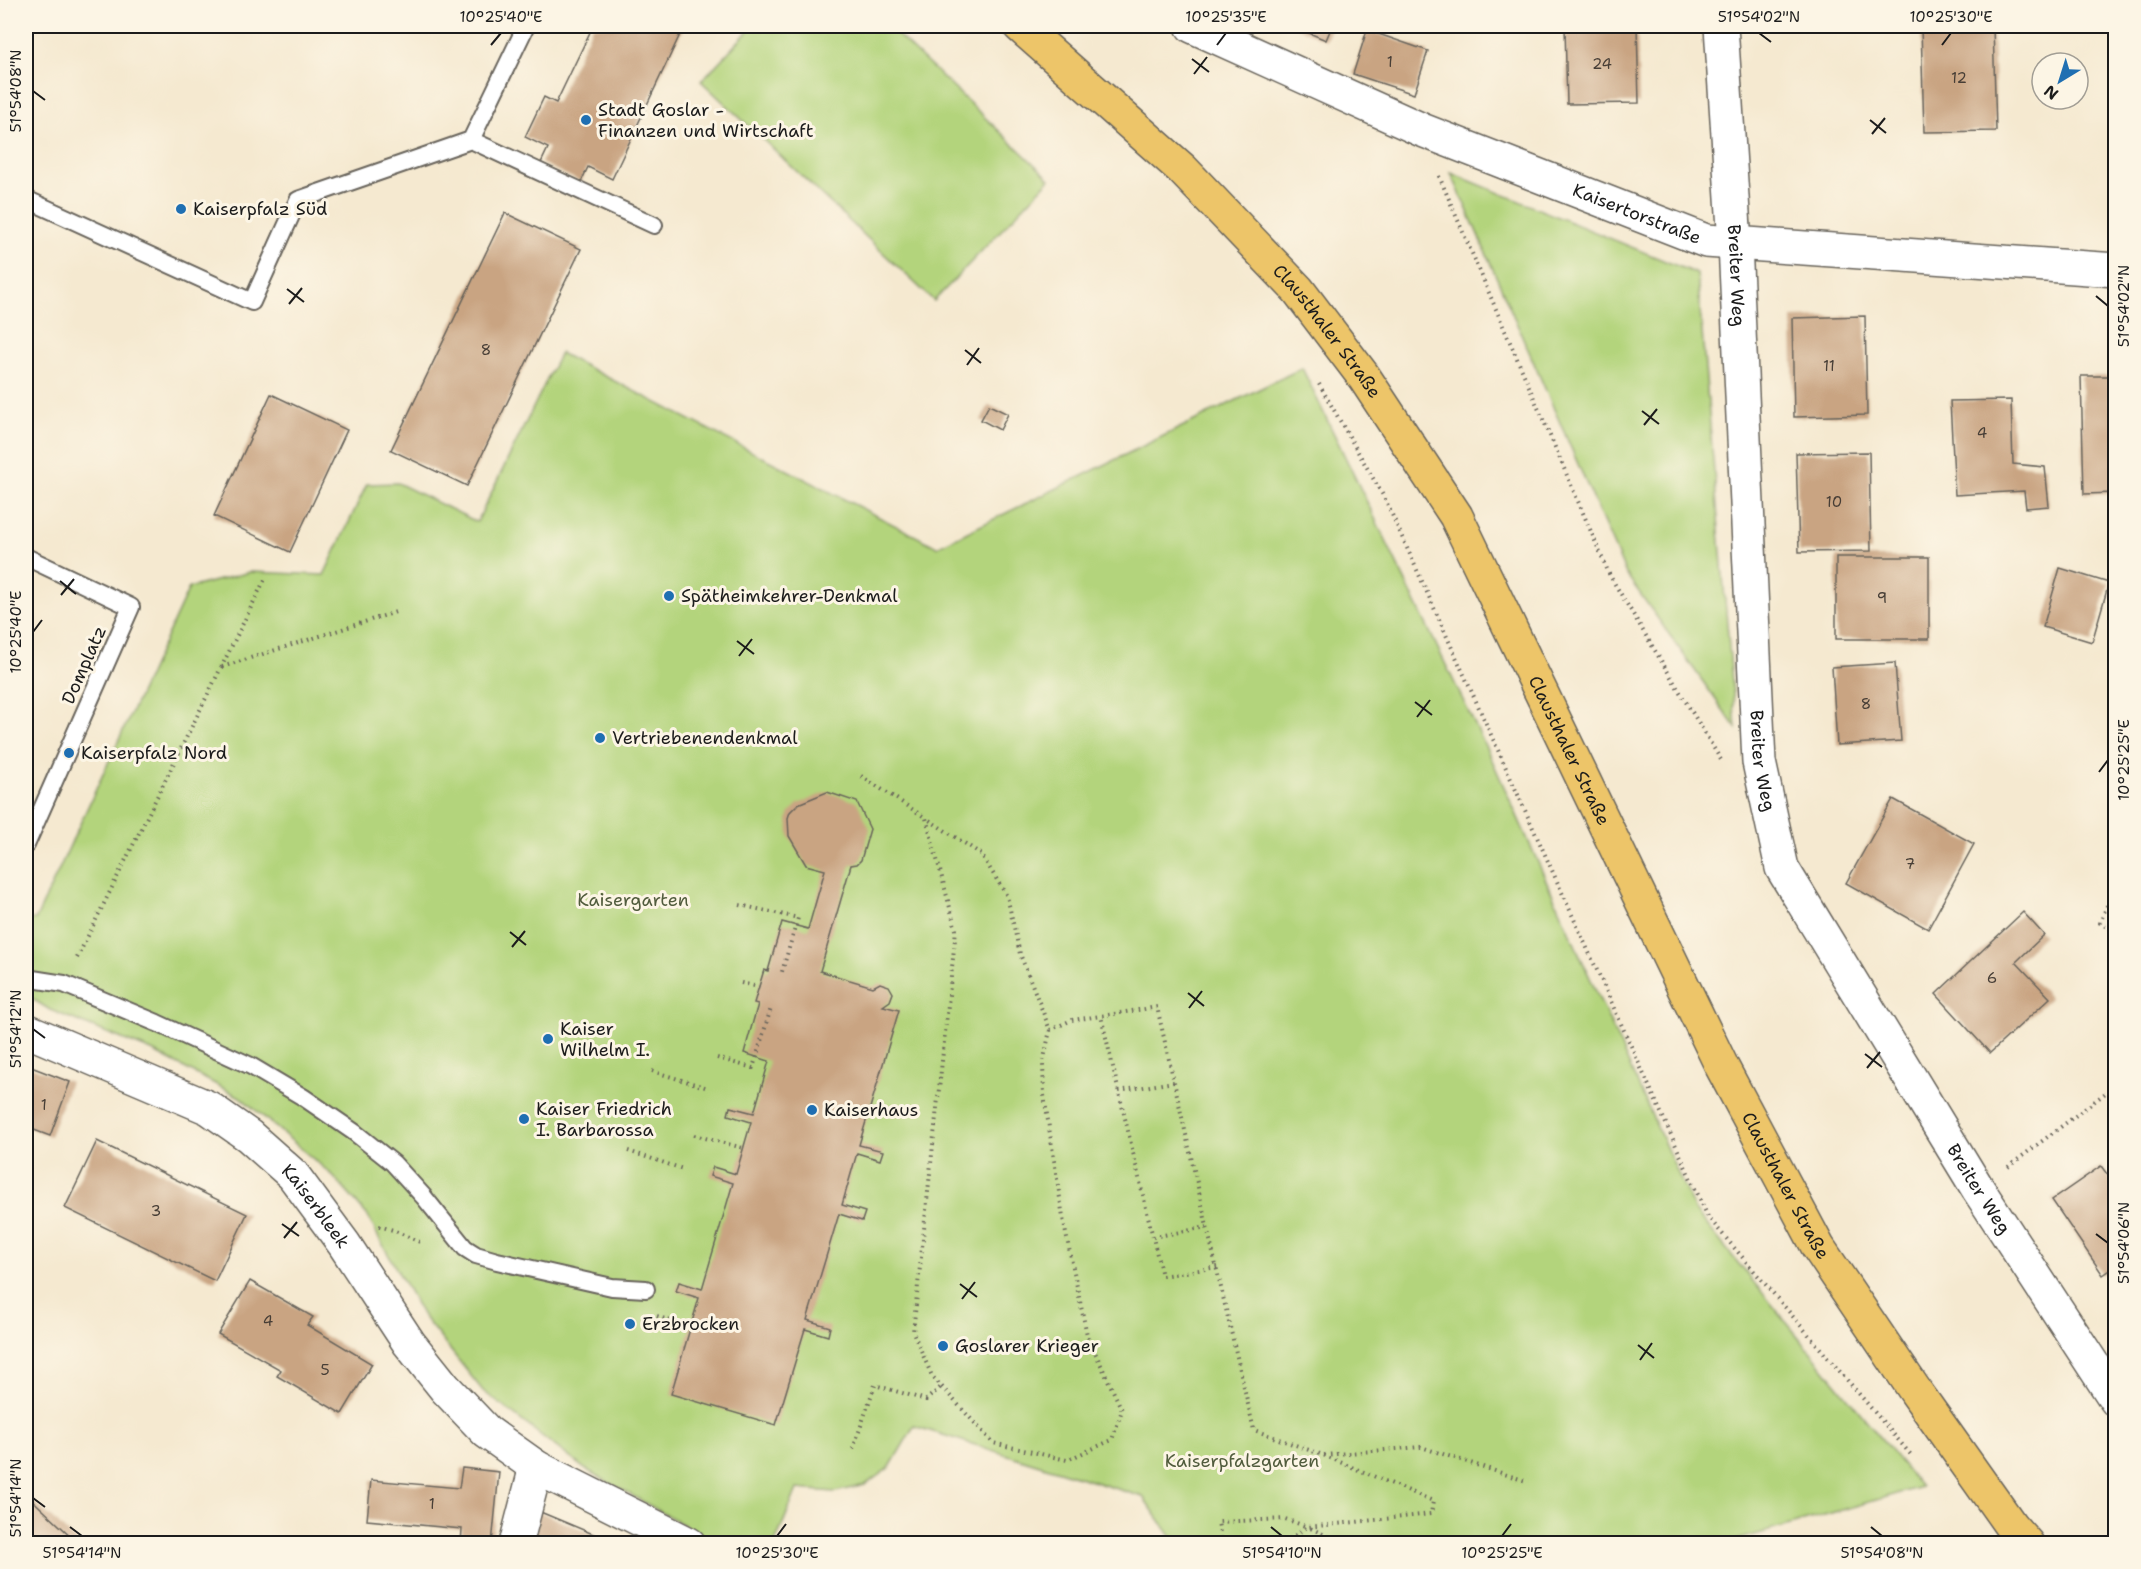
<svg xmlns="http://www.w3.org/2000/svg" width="2141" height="1569" viewBox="0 0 2141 1569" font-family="'Shantell Sans',sans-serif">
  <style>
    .green { fill: #b3d47b; stroke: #68784c; stroke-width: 1.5 }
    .building { fill: #c9a482 }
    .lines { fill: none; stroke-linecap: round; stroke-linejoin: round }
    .service-casing { stroke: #68645b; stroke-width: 20 }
    .minor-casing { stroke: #68645b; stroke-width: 36 }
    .primary-casing { stroke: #68645b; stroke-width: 36 }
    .path { stroke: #68645b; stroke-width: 4; stroke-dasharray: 1.5 4.5; stroke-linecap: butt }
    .service { stroke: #fff; stroke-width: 16 }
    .minor { stroke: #fff; stroke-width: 33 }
    .primary { stroke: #edc569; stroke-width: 33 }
    .ticks { fill: none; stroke: #1c1c1c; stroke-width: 2 }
    .poi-dot { fill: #1f6fb2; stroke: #fcf5e5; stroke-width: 2 }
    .labels { text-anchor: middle; stroke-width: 6; stroke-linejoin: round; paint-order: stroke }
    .number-label { font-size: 15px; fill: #473e36 }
    .poi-label { font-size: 18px; fill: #1c1c1c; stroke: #fcf5e5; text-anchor: start }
    .street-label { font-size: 18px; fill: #1c1c1c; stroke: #fcf5e5 }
    .park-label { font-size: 18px; fill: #515c3d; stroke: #fcf5e5 }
    .neatline { fill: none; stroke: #1c1c1c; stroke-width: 2 }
    .ticks-label { font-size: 15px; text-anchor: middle; fill: #1c1c1c }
  </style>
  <rect width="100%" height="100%" fill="#fcf5e5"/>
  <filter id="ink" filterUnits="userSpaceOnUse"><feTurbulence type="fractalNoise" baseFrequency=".0167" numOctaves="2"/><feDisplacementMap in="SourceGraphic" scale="12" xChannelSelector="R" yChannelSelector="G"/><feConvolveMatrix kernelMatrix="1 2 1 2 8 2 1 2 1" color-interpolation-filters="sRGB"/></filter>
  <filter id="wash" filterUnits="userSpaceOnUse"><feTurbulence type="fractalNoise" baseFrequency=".008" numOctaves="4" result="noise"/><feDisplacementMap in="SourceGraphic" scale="24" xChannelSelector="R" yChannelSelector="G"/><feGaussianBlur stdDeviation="1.35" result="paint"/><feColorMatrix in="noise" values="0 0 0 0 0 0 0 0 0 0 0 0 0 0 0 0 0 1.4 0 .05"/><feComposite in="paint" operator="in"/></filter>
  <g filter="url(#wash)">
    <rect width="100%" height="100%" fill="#f5e9d0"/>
    <g class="green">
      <polygon points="753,26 888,26 1050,179 934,301 701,81"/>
      <polygon points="1451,173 1697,274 1736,728 1626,574"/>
      <polygon points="560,353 937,547 1302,368 1492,760 1694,1209 1921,1487 1727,1543 1176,1543 1143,1497 914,1426 890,1467 865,1485 835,1492 797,1489 775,1543 716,1543 585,1469 483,1391 423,1316 379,1238 368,1216 331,1174 240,1097 152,1051 50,1010 26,995 26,920 36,919 189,588 250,572 324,575 367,484 398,483 477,522"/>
    </g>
    <g id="blocks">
      <g class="building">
        <polygon points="593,26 684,26 612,179 588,167 581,182 541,163 548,148 525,137 544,97 556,103"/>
        <polygon points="1292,26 1332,26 1326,40"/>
        <polygon points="1565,26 1637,26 1639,103 1567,104"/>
        <polygon points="1921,26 1993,26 1996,131 1924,132"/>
        <polygon points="1367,30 1428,51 1414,94 1353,74"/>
        <polygon points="505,213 581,249 467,486 391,450"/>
        <polygon points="1865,316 1867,415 1794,417 1792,318"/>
        <polygon points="2081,376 2116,376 2116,493 2084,494"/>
        <polygon points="271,394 347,430 290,552 214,516"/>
        <polygon points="2011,400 2013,464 2045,467 2049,506 2026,508 2024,491 1955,495 1950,401"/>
        <polygon points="989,405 1008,414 1000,430 981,420"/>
        <polygon points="1869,452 1871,551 1799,552 1796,453"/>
        <rect x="1836" y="557" width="93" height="82"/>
        <polygon points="2060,568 2109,583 2092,642 2043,627"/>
        <polygon points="1895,663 1901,741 1837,745 1832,667"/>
        <polygon points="827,792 857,802 870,829 861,860 857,864 851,865 820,971 873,987 880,983 889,986 893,993 890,1001 883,1006 899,1010 859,1145 883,1151 880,1160 857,1153 842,1205 865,1212 862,1221 839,1214 807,1320 830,1327 828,1336 805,1329 776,1425 671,1394 699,1298 676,1291 679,1282 702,1289 733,1183 710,1176 713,1167 736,1174 751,1122 728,1115 730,1107 754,1113 769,1061 744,1053 758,1004 754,1003 764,970 768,971 782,922 808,929 825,870 806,865 789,836 788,818 790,812 798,804"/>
        <polygon points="1893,799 1974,844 1928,929 1846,883"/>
        <polygon points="2023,912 2044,935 2016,962 2050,998 1990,1053 1936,994"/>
        <polygon points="26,1065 70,1082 50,1136 26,1127"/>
        <polygon points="97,1141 247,1214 215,1281 65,1208"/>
        <polygon points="2101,1166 2116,1186 2116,1266 2103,1275 2052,1200"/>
        <polygon points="250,1281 313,1317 307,1325 372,1364 342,1414 277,1376 281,1370 218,1334"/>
        <polygon points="462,1468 499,1472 492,1544 461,1544 462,1529 367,1520 371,1480 459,1488"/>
        <polygon points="26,1494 76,1541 78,1544 26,1544"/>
        <polygon points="538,1511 617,1544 528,1544"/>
      </g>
    </g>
  </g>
  <g filter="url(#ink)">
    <use href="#blocks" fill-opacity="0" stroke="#68645b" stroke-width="1.5"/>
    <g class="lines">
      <g class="service-casing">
        <g id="service">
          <polyline points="471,140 654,225"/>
          <polyline points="26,199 252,302 298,200 471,140 526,26"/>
          <polyline points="26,557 131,607 26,845"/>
          <polyline points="26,978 64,984 157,1023 251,1066 303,1097 354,1132 393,1163 424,1197 465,1248 476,1255 497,1261 612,1287 646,1289"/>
        </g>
      </g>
      <g class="minor-casing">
        <g id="minor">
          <path id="s1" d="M1192,26l230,104 284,111 410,29"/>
          <path id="s2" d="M1721,26l14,218 24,518 23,106 196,321 138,211"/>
          <path id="s3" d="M26,1030l183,78 40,28 44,39 51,69 65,99 36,45 42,44 49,35 153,77"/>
          <polyline points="516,1544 536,1467"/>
        </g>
      </g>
      <g class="primary-casing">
        <g id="primary">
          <path id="s4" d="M1020,26l162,143 116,121 66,87 92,139 266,551 96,180 98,145 95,134 16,18"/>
        </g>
      </g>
      <g class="path">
        <polyline points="1439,176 1610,576 1721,760"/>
        <polyline points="1319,384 1385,499 1708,1217 1912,1456"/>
        <polyline points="222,667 399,611"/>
        <polyline points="861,776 926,818 956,930 913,1332 932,1376 993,1443 1067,1460 1112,1440 1122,1410 1087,1335 1064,1224 1044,1095 1043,1063 1050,1030 1020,954 1007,896 981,854 926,818"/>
        <polyline points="2116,883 2100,923 2116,932"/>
        <polyline points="740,905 798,918 781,975"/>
        <polyline points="77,958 266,577"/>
        <polyline points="741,983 759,987"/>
        <polyline points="1050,1030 1072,1020 1101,1016"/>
        <polyline points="717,1058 753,1068 771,1008"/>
        <polyline points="652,1071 708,1088"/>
        <polyline points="1119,1091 1174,1082"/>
        <polyline points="694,1135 743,1148"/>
        <polyline points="628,1151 683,1169"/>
        <polyline points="2008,1167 2116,1085"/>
        <polyline points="379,1226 393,1230 422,1243"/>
        <polyline points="1153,1237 1207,1227"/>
        <path d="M1217,1267l-55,9 -61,-260 56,-9c32,141 64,282 97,423l69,25 110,46 -2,13 -123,13 36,17"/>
        <polyline points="657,1316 690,1328"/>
        <polyline points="853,1449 875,1385 926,1400 941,1387"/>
        <polyline points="1324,1455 1421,1447 1526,1481"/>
        <polyline points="1222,1544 1218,1522 1285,1519 1308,1527"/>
        <polyline points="1273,1544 1284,1543 1307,1527"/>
      </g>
      <use href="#service" class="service"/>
      <use href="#minor" class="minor"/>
      <use href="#primary" class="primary"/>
    </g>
  </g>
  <path class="ticks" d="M1759,33l12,9M491,45l10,-12M1217,45l9,-12M1942,45l9,-12M1192,59l17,13M1194,74l13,-17M33,91l12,9M1870,120l16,13M1872,134l13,-16M287,289l17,13M2096,296l12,10M289,304l13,-16M965,350l16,13M967,365l12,-17M1642,411l17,13M1644,425l13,-16M60,581l16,13M61,595l13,-16M33,632l9,-12M737,641l17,13M739,656l13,-17M1415,702l17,13M1417,717l13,-17M2099,772l9,-12M510,932l16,13M512,947l13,-16M1188,993l16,13M1189,1008l13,-17M33,1029l12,9M1865,1054l17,13M1867,1068l13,-16M282,1224l17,12M2096,1234l12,9M284,1238l13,-16M960,1284l17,13M962,1299l13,-17M1638,1345l16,13M1640,1360l12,-17M33,1498l12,9M70,1527l12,9M1271,1527l11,9M1871,1527l11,9M777,1536l9,-12M1502,1536l9,-12"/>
  <g class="poi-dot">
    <circle cx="586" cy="120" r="6"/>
    <circle cx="181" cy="209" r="6"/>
    <circle cx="669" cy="596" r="6"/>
    <circle cx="600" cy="738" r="6"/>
    <circle cx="69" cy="753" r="6"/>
    <circle cx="548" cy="1039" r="6"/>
    <circle cx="812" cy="1110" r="6"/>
    <circle cx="524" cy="1119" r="6"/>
    <circle cx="630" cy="1324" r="6"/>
    <circle cx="943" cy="1346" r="6"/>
  </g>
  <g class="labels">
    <g class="number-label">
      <text x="1390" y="67">1</text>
      <text x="1602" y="69">24</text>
      <text x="1959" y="83">12</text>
      <text x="486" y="355">8</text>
      <text x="1829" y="371">11</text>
      <text x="1982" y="438">4</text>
      <text x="1834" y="507">10</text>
      <text x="1882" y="603">9</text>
      <text x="1866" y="709">8</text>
      <text x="1910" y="869">7</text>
      <text x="1992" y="983">6</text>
      <text x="44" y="1110">1</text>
      <text x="156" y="1216">3</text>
      <text x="268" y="1326">4</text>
      <text x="325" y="1375">5</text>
      <text x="432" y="1509">1</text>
    </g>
    <g class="poi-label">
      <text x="598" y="116">Stadt Goslar -<tspan x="598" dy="21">Finanzen und Wirtschaft</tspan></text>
      <text x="193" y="215">Kaiserpfalz Süd</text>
      <text x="681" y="602">Spätheimkehrer-Denkmal</text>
      <text x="612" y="744">Vertriebenendenkmal</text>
      <text x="81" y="759">Kaiserpfalz Nord</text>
      <text x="560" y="1035">Kaiser<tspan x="560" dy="21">Wilhelm I.</tspan></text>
      <text x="536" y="1115">Kaiser Friedrich<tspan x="536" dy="21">I. Barbarossa</tspan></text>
      <text x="824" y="1116">Kaiserhaus</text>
      <text x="642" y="1330">Erzbrocken</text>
      <text x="955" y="1352">Goslarer Krieger</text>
    </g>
    <g class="street-label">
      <text dy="6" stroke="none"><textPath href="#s1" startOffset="483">Kaisertorstraße</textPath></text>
      <text dy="6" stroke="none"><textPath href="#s2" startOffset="250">Breiter Weg</textPath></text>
      <text dy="6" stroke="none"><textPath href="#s4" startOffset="434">Clausthaler Straße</textPath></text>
      <text transform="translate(84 665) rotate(-66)" y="6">Domplatz</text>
      <text dy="6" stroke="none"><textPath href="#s4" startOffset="920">Clausthaler Straße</textPath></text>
      <text dy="6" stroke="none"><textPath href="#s2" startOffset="736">Breiter Weg</textPath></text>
      <text dy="6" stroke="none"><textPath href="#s4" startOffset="1406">Clausthaler Straße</textPath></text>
      <text dy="6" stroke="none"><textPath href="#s2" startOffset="1222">Breiter Weg</textPath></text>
      <text dy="6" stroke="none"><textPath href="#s3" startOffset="345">Kaiserbleek</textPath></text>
    </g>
    <g class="park-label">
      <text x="633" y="906">Kaisergarten</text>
      <text x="1242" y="1467">Kaiserpfalzgarten</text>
    </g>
  </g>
  <rect width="2141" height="1569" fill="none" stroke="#fcf5e5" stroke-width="66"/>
  <g transform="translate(2060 81) rotate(218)"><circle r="28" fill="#fcf5e5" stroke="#a29e95" stroke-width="1.5"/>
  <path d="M0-4.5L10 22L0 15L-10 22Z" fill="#1f6fb2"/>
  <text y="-9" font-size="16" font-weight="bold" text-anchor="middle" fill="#1c1c1c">N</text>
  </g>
  <rect x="33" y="33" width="2075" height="1503" class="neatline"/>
  <g class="ticks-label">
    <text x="501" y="22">10°25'40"E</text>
    <text x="1226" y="22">10°25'35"E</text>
    <text x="1759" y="22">51°54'02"N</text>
    <text x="1951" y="22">10°25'30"E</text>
    <text transform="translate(16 91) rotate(-90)" y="5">51°54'08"N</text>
    <text transform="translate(2124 306) rotate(-90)" y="5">51°54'02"N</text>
    <text transform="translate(16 632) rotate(-90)" y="5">10°25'40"E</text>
    <text transform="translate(2124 760) rotate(-90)" y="5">10°25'25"E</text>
    <text transform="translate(16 1029) rotate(-90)" y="5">51°54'12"N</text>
    <text transform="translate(2124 1243) rotate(-90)" y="5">51°54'06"N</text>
    <text transform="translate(16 1498) rotate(-90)" y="5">51°54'14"N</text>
    <text x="82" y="1558">51°54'14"N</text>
    <text x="777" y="1558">10°25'30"E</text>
    <text x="1282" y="1558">51°54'10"N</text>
    <text x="1502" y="1558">10°25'25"E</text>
    <text x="1882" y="1558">51°54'08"N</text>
  </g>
</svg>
